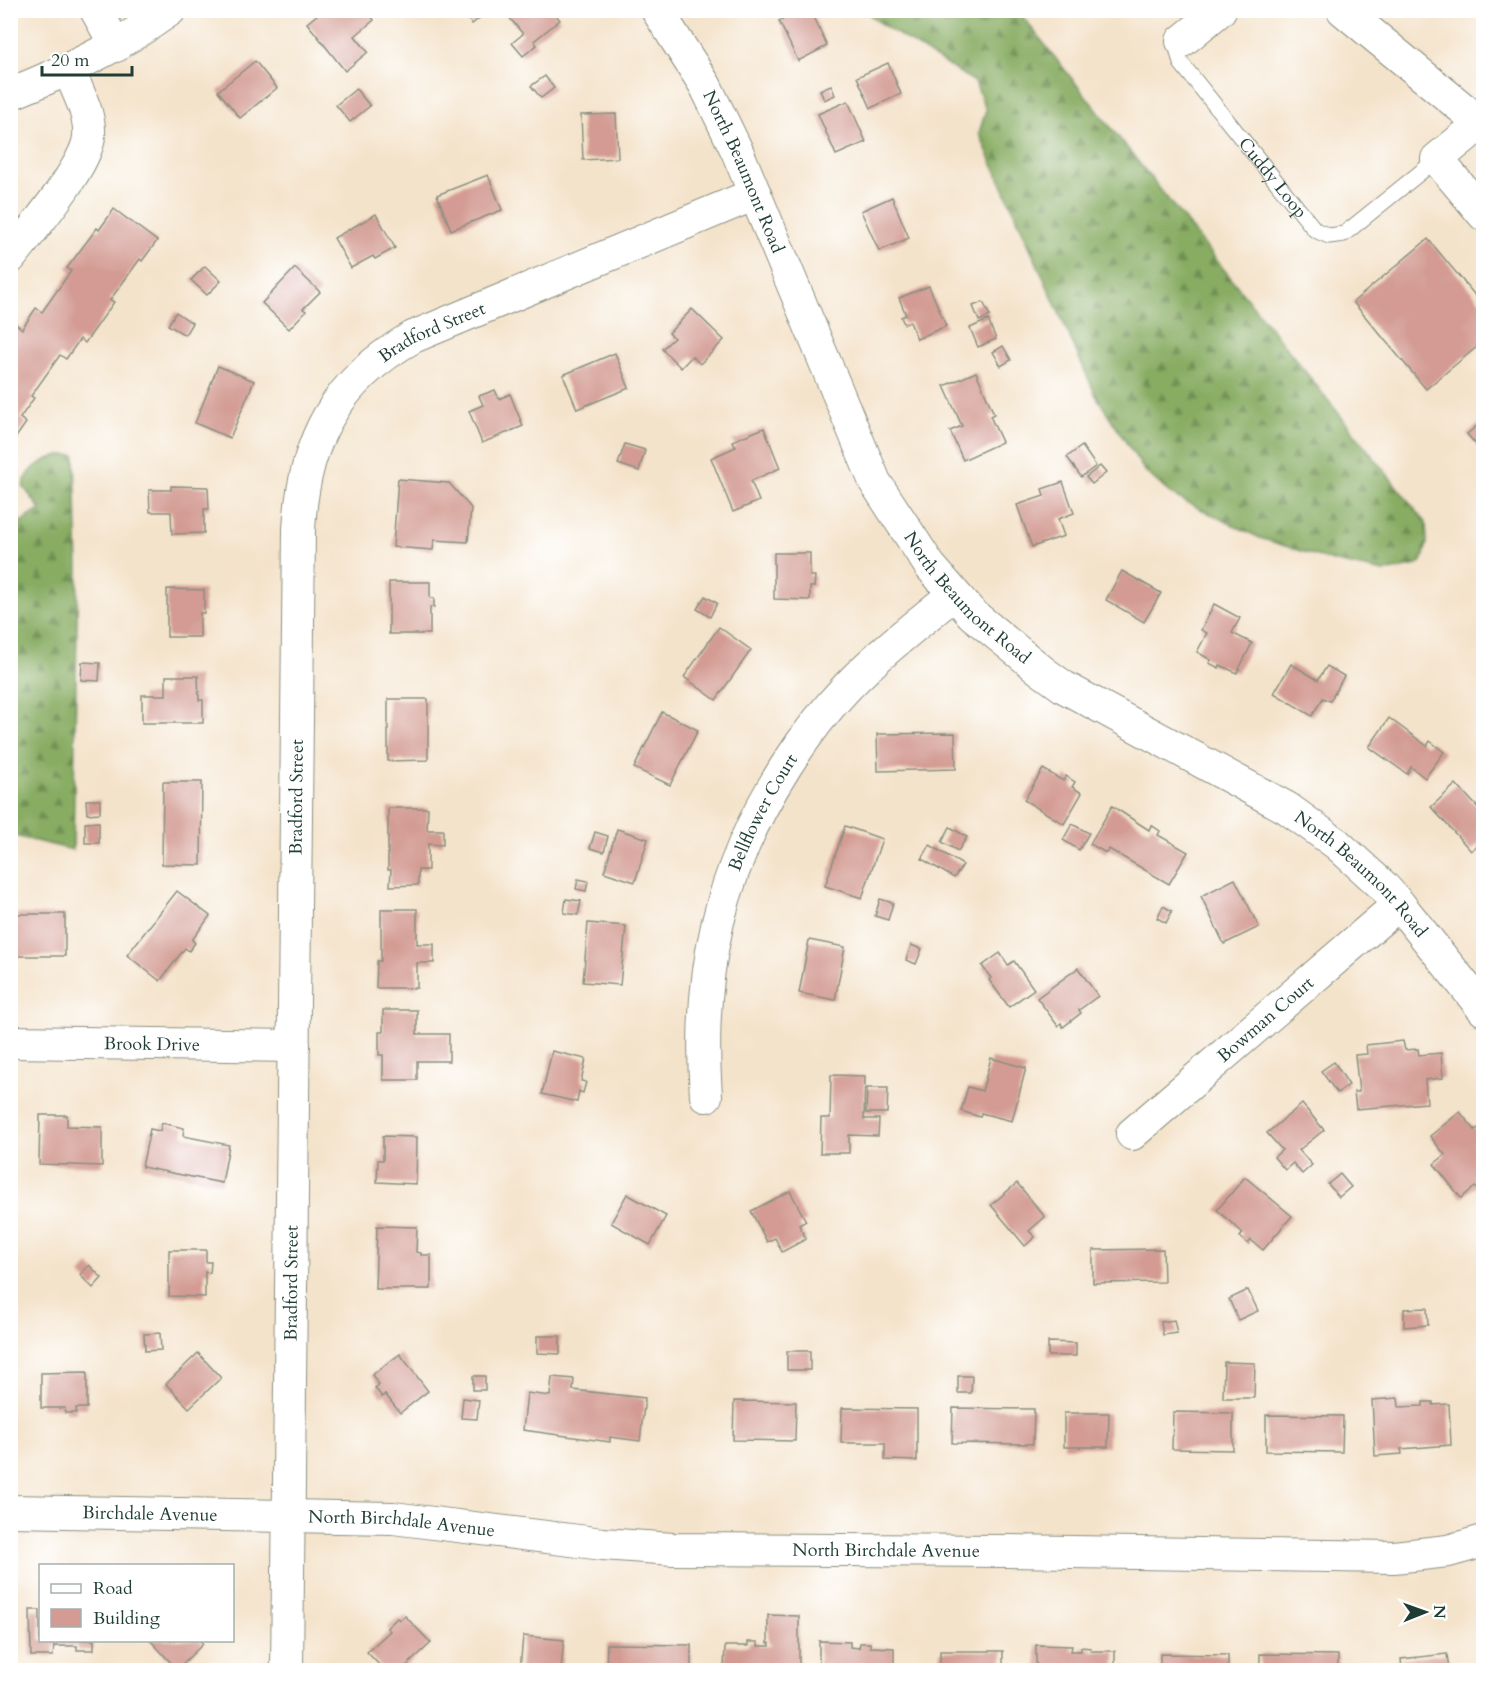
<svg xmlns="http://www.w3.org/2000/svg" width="1494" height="1681" viewBox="0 0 1494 1681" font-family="Cardo,serif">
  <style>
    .forest { fill: url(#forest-firs); stroke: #53744b; stroke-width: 1.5 }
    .building { fill: #d39b93 }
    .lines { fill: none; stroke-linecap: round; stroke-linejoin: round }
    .service-casing { stroke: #8a9080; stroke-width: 17 }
    .minor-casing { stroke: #8a9080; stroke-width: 34 }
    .service { stroke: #fff; stroke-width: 15 }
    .minor { stroke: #fff; stroke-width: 32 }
    .labels { text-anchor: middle; stroke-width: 6; stroke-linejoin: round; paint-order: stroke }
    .street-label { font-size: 18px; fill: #1f3d34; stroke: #fff }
  </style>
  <defs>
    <pattern id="forest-firs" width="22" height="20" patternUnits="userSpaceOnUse" patternTransform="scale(1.5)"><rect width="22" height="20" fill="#87ac62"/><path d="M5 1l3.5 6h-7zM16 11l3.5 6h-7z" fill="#6e8d52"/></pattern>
  </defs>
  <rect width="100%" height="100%" fill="#fff"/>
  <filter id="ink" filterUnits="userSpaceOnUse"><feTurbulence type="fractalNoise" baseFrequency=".0167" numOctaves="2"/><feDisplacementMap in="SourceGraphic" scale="12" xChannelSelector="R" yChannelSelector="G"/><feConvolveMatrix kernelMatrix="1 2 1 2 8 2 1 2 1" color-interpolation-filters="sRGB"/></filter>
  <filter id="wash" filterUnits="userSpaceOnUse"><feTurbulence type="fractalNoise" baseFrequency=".008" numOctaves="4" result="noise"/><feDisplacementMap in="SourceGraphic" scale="24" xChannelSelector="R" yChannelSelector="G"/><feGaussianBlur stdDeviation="1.35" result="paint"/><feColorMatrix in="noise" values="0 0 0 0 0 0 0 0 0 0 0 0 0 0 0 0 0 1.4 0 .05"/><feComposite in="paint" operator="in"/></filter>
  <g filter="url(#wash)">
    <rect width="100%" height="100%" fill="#f4e3cb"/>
    <g class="forest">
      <polygon points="865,11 1018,11 1426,523 1427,543 1423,559 1417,565 1384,572 1336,562 1260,538 1172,495 1144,470 1096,396 979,133 986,110 975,82 881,24"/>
      <path d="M59,455h16l3,116 -5,279 -63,-15 1,-304c6,-9 20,-14 29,-22l-17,-23c5,-18 18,-25 36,-31z"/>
    </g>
    <g id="blocks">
      <g class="building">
        <polygon points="323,10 366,10 374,20 355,36 368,52 345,71 307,23"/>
        <polygon points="466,10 484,10 486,13 472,24 463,13"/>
        <polygon points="503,10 552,10 560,20 534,41 537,45 523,56 512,43 523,34"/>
        <polygon points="800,10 811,10 827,46 798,61 779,21"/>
        <polygon points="255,61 277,88 240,118 218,91"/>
        <polygon points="888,63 901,94 871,108 857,77"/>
        <polygon points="545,76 554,88 541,98 531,86"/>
        <polygon points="831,85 835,95 824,100 820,90"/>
        <polygon points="356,89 370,106 350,122 336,105"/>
        <polygon points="848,101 866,142 836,155 818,114"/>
        <polygon points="616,114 618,158 583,160 581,115"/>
        <polygon points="488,175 502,210 451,230 437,195"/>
        <polygon points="892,197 909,238 879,251 861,211"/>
        <polygon points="114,209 157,241 142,261 140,259 110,300 114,302 85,343 80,339 66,359 60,355 31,396 34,398 20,418 26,423 12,443 10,442 10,332 16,324 22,329 36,308 42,312 71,271 67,268 97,228 99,230"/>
        <polygon points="376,214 395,248 375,259 373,256 351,268 334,238"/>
        <polygon points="1428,239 1484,306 1484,341 1426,389 1353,302"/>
        <polygon points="205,266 221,281 207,295 191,280"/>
        <polygon points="295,268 320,292 303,309 306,311 289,329 262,303"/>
        <polygon points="929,286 946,326 917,339 910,322 904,324 901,317 906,315 899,298"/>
        <polygon points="983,302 990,316 979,321 973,306"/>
        <polygon points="692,309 724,340 700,364 692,356 681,368 662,349 674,338 669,333"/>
        <polygon points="176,312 192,323 185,335 168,325"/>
        <polygon points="988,320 996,339 978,347 970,328"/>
        <polygon points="1003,346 1011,360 1001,366 993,352"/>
        <polygon points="615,353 629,388 577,409 563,375"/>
        <polygon points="218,366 254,381 230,438 195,423"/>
        <polygon points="976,372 994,414 990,416 1002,442 963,460 950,431 962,426 944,386"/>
        <polygon points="495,390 499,399 510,394 523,426 482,443 469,411 483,405 479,396"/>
        <polygon points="1484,420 1484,454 1467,434"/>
        <polygon points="764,428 780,468 751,481 759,501 733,512 711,458 736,447 732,441"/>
        <polygon points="625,444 645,450 639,471 618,464"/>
        <polygon points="1082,446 1096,466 1081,477 1067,457"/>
        <polygon points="1100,466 1106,473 1092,484 1086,477"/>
        <polygon points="398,479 449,483 471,508 468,542 434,540 433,550 393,547"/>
        <polygon points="1063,482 1074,513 1058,519 1064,536 1032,547 1017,505 1044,496 1042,489"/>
        <polygon points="171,486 208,487 209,509 204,509 204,533 172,534 171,512 150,512 149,490 171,490"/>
        <polygon points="774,553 810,553 810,576 815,576 814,587 810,587 810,600 774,599"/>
        <polygon points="1122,571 1161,593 1144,622 1106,600"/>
        <polygon points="389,582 430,582 430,598 434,598 434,607 430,607 430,634 389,634"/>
        <polygon points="167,589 204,590 204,613 200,613 200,637 167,637"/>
        <polygon points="705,596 717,603 710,617 697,609"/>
        <polygon points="1214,604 1240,618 1232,633 1252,643 1237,673 1220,665 1219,668 1209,663 1211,660 1197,652 1207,633 1201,630"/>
        <polygon points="719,627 751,650 716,700 684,677"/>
        <polygon points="82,662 100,663 99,681 81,680"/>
        <polygon points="1291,664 1318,680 1327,666 1344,676 1330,701 1323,698 1312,716 1274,693"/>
        <polygon points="166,676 198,676 199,700 203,700 203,723 142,723 142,695 166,695"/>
        <polygon points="388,699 428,699 428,760 388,761"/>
        <polygon points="662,712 698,730 670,785 634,768"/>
        <polygon points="1389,718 1427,746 1430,741 1444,752 1425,778 1411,767 1407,774 1369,747"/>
        <polygon points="955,733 956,769 878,771 877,734"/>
        <polygon points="1043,769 1063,781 1066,776 1075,782 1072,787 1082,793 1064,824 1024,800"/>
        <polygon points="163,782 202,782 201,865 162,864"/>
        <polygon points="1456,784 1484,814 1484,839 1471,851 1431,807"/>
        <polygon points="86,800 100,800 100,813 87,814"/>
        <polygon points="1112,806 1149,830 1151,825 1160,831 1158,835 1188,852 1169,884 1109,849 1106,853 1090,844"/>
        <polygon points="388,808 428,808 427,830 443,830 443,845 428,844 428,870 418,870 418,885 390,886 391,870 388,870"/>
        <polygon points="99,822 99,843 85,843 85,823"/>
        <polygon points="1072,824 1089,833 1079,850 1063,840"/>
        <polygon points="845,826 882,839 862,898 825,886"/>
        <polygon points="950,827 967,837 958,851 942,842"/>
        <polygon points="617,829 648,839 635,882 604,872"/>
        <polygon points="595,832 608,836 604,852 590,848"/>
        <polygon points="930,845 963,865 954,878 922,859"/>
        <polygon points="578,879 588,881 586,891 576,889"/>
        <polygon points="1235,879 1259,927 1224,944 1201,896"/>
        <polygon points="177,891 210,916 192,940 195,943 189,951 185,948 160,981 127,955"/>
        <polygon points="566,899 581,901 578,915 564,913"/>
        <polygon points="880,899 893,903 888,920 875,916"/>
        <polygon points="1163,906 1172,911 1166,923 1157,918"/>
        <polygon points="381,909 417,909 417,944 434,944 434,963 417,963 417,988 376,988 377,961 381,961"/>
        <rect x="10" y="914" width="55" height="42"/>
        <polygon points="588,923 626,926 620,985 583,982"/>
        <polygon points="809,940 845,947 835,1000 799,993"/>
        <polygon points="911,945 922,949 916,964 906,960"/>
        <polygon points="1000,953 1008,965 1014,961 1034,989 1009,1007 989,980 991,978 982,966"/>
        <polygon points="1078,968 1098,996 1079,1010 1081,1013 1063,1027 1061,1023 1058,1026 1037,998"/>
        <polygon points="383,1010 417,1010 417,1034 449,1034 449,1061 417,1061 417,1080 383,1080 383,1055 379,1055 379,1032 383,1032"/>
        <polygon points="1403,1041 1405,1050 1418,1049 1419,1055 1441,1053 1443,1078 1425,1080 1427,1103 1356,1109 1354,1092 1359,1092 1355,1055 1367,1054 1366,1045"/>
        <polygon points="552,1051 586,1059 581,1081 586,1082 583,1093 579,1091 577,1102 542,1094"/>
        <polygon points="991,1058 1026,1068 1012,1121 981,1113 980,1117 961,1111 968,1087 982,1091"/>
        <polygon points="1334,1062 1349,1085 1337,1093 1321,1071"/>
        <polygon points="831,1075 865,1076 864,1119 879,1119 878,1136 849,1135 849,1153 820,1153 821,1118 830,1118"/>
        <polygon points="867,1088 888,1088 887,1113 866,1113"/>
        <polygon points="1302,1104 1324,1130 1299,1150 1312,1165 1302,1174 1293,1163 1285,1170 1274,1157 1282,1150 1267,1133"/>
        <polygon points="1460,1112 1475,1130 1478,1128 1484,1135 1484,1197 1475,1187 1461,1198 1434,1164 1445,1155 1430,1136"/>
        <polygon points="40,1115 67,1115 67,1126 102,1127 102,1166 39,1164"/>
        <polygon points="162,1123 184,1128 183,1136 229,1145 222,1183 142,1167 150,1129 160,1131"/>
        <polygon points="383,1136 417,1137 416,1184 377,1182 378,1160 383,1160"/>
        <polygon points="1340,1174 1351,1187 1339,1197 1328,1184"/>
        <polygon points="1245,1177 1292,1216 1263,1250 1251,1240 1248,1244 1240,1237 1243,1233 1217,1210"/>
        <polygon points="1017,1183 1045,1217 1029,1231 1035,1237 1025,1246 991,1205"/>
        <polygon points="790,1191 806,1221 799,1225 806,1239 782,1252 775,1238 767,1242 751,1211"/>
        <polygon points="627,1194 666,1216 650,1245 611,1223"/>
        <polygon points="377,1226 417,1227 416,1252 421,1253 421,1255 431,1255 431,1289 375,1289"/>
        <polygon points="1163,1249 1164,1282 1093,1283 1093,1250"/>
        <polygon points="169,1250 206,1250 206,1262 211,1262 210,1273 205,1272 205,1297 169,1296"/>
        <polygon points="89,1265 102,1278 93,1288 80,1275"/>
        <polygon points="1248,1290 1258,1311 1238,1320 1229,1299"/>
        <polygon points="1427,1308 1428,1325 1404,1327 1404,1309"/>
        <polygon points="1174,1320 1177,1333 1163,1335 1161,1322"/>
        <polygon points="160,1333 161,1350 145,1351 144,1334"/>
        <polygon points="537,1336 560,1336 560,1354 537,1353"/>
        <polygon points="1048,1342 1076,1343 1076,1356 1048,1356"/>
        <rect x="787" y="1351" width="23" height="19"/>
        <polygon points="198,1353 221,1378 189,1408 166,1384"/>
        <polygon points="400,1354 428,1391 400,1413 385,1394 382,1397 375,1388 379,1385 372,1375"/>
        <polygon points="1224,1362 1255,1363 1254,1398 1223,1398"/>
        <polygon points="87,1372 87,1408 76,1408 76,1413 65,1413 65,1408 41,1408 41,1373"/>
        <rect x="473" y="1376" width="12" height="14"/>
        <polygon points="958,1376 972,1376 971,1393 958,1393"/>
        <polygon points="552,1377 574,1379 573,1390 645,1398 640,1441 610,1437 610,1442 523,1430 527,1393 550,1396"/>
        <polygon points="463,1398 479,1400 477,1419 461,1418"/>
        <polygon points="1398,1398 1399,1407 1423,1406 1423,1402 1433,1402 1433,1405 1449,1404 1451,1445 1401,1449 1402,1454 1375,1456 1372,1400"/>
        <polygon points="734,1401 796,1402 795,1441 733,1440"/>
        <polygon points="842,1408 917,1409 917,1461 885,1460 885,1443 841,1443"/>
        <polygon points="953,1408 1034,1409 1033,1444 952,1443"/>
        <polygon points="1173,1412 1233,1413 1233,1450 1172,1449"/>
        <polygon points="1064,1413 1109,1413 1108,1447 1064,1447"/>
        <polygon points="1266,1415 1343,1416 1342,1452 1266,1451"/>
        <polygon points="30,1610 40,1610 40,1640 94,1640 94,1650 77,1650 77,1646 54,1646 53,1656 31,1656"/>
        <polygon points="768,1615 799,1616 799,1670 724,1670 725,1646 748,1646 748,1642 758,1642 758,1646 770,1646 770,1643 768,1643"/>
        <polygon points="405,1616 431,1643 402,1670 384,1670 367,1652 390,1631 387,1628 397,1618 400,1620"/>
        <polygon points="523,1636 564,1640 561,1670 520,1670"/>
        <polygon points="150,1640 200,1640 203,1644 177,1669"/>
        <polygon points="819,1641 850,1642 850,1647 859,1648 860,1643 870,1643 870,1647 894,1648 894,1670 819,1670"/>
        <polygon points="607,1644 691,1645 691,1670 606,1670"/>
        <polygon points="1036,1645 1072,1646 1071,1651 1081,1651 1081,1647 1091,1648 1090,1651 1115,1651 1115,1670 1036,1670"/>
        <rect x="940" y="1651" width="63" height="19"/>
        <polygon points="1160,1654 1228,1655 1228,1670 1160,1670"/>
        <polygon points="1260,1654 1338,1655 1338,1670 1260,1670"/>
        <polygon points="1447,1654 1449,1670 1402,1670 1401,1659"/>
      </g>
    </g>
  </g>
  <g filter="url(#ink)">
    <use href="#blocks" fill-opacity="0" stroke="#8a9080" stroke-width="1.5"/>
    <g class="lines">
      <g class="service-casing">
        <g id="service">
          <path id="s1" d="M1182,41l-4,11 3,11 134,167 14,6 15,-2 93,-75"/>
        </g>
      </g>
      <g class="minor-casing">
        <g id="minor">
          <polyline points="96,10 116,46"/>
          <path id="s2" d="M657,10l48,75 32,66 138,331 55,84 42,48 71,58 21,15 223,121 50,36 45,41 17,19 85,106"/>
          <polyline points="1343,10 1484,126"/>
          <polyline points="1182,41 1220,10"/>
          <path d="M10,94c57,-23 110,-48 160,-84"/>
          <polyline points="1480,124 1437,159 1484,215"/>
          <path d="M10,258c20,-26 76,-91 79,-121 2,-23 -12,-46 -20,-67"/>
          <path id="s3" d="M10,1042l284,4"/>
          <path id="s4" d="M706,1096c-9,-124 13,-225 80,-330 18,-28 38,-55 61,-79 33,-34 70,-63 107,-93"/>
          <path id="s5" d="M1132,1134l267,-230"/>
          <path id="s6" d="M10,1511l383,7 210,26 70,5 334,2 387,6 54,-6 36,-10"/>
          <path id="s7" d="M287,1670l12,-1140c4,-88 36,-149 114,-193l342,-143"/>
        </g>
      </g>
      <use href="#service" class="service"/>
      <use href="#minor" class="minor"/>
    </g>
  </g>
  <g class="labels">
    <g class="street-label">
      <text dy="6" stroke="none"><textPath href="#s2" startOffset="184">North Beaumont Road</textPath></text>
      <text dy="6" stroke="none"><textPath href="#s1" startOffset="170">Cuddy Loop</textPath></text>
      <text dy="6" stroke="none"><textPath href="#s7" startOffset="1395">Bradford Street</textPath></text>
      <text dy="6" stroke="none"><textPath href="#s2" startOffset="670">North Beaumont Road</textPath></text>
      <text dy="6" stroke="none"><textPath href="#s7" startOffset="873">Bradford Street</textPath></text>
      <text dy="6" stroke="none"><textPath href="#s4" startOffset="294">Bellflower Court</textPath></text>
      <text dy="6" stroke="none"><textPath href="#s2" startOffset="1156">North Beaumont Road</textPath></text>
      <text dy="6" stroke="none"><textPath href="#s5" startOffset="176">Bowman Court</textPath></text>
      <text dy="6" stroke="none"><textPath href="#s3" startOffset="142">Brook Drive</textPath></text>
      <text dy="6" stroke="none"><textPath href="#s7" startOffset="387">Bradford Street</textPath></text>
      <text dy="6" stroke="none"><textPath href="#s6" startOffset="140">Birchdale Avenue</textPath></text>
      <text dy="6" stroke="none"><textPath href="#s6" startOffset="392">North Birchdale Avenue</textPath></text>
      <text dy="6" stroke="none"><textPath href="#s6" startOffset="878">North Birchdale Avenue</textPath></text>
    </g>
  </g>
  <rect width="1494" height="1681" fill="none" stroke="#fff" stroke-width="36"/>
  <rect x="39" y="1564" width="195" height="78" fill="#ffffff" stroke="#a5b1ae" stroke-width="1.5"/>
  <rect x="51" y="1584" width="30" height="9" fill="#ffffff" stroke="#a5b1ae" stroke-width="1.5"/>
  <text x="93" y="1594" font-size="18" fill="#1f3d34">Road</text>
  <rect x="51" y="1609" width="30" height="18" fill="#d39b93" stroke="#a5b1ae" stroke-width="1.5"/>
  <text x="93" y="1624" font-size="18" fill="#1f3d34">Building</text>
  <g transform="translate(1425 1612) rotate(89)" stroke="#ffffff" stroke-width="4.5" paint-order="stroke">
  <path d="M0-4.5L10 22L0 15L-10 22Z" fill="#1f3d34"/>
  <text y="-9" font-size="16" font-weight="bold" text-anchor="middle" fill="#1f3d34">N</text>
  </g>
  <path d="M42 66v9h90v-9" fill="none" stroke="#1f3d34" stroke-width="3"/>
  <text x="51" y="66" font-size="18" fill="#1f3d34" stroke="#ffffff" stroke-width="4.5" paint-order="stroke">20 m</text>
</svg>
